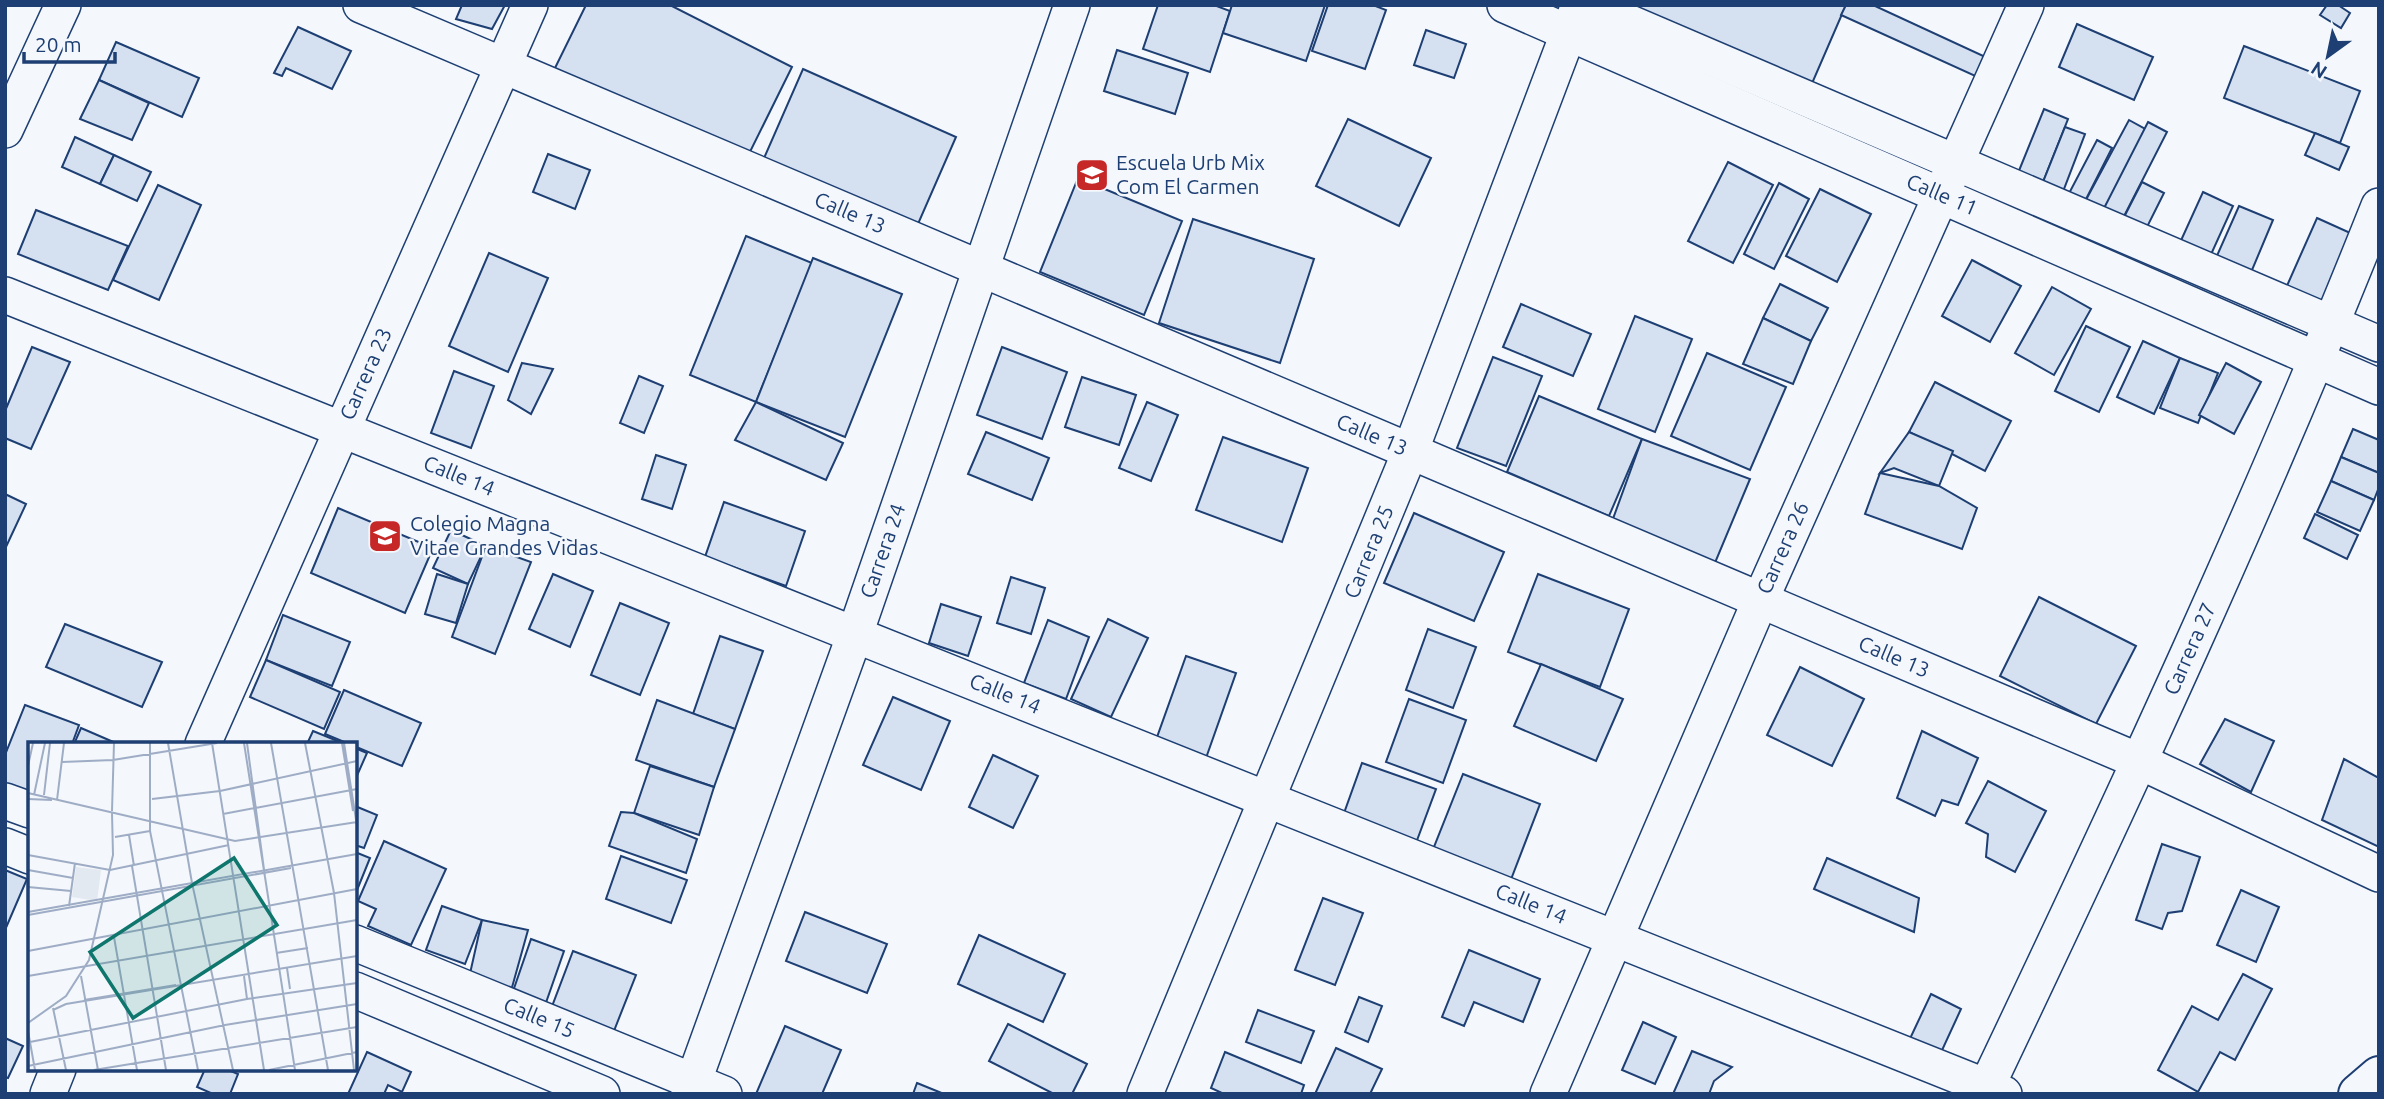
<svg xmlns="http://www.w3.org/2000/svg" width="2384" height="1099" viewBox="0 0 2384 1099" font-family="Ubuntu,sans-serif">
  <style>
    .building { fill: #d5e0f0; stroke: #1d3f73; stroke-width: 2 }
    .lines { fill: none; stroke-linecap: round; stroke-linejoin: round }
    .minor-casing { stroke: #1d3f73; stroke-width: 38 }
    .highway-casing { stroke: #1d3f73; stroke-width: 42 }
    .minor { stroke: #f4f7fb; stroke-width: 35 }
    .highway { stroke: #f4f7fb; stroke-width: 38 }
    .labels { text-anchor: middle; stroke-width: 5; stroke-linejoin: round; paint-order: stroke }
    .poi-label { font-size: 21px; fill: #1d3f73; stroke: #f4f7fb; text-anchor: start }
    .street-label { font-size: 21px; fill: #1d3f73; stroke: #f4f7fb }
    .inset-road { fill: none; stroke: #9eadc5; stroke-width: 2 }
    .view { fill: #0f766e; fill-opacity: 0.15; stroke: #0f766e; stroke-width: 3.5 }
    .inset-edge { fill: none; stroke: #1d3f73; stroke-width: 3.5 }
  </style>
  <rect width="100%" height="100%" fill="#f4f7fb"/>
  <g class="building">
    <polygon points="462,5 505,5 492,29 456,19"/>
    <polygon points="586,5 670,5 792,67 744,164 554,70"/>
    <polygon points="1158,5 1214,5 1230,11 1210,72 1143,49"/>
    <polygon points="1232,5 1325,5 1306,61 1223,33"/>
    <polygon points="1328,5 1373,5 1386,10 1365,69 1312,51"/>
    <polygon points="1633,5 1846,5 1807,95 1628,16"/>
    <polygon points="1846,5 1873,5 1992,60 1984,80 1841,15"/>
    <polygon points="2327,5 2338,5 2350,13 2341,28 2320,15"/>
    <polygon points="2077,24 2153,57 2134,100 2059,67"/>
    <polygon points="298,27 351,51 332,89 286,68 282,76 274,73"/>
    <polygon points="1426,30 1466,44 1454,78 1414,65"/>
    <polygon points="116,42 199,78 182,117 99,80"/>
    <polygon points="2244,46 2360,91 2340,143 2224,98"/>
    <polygon points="1117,50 1188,73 1175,114 1104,91"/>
    <polygon points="803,69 956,137 911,240 758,172"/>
    <polygon points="99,80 149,103 132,140 80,119"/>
    <polygon points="2044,109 2068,119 2039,192 2014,183"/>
    <polygon points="1348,119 1431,158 1399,226 1316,186"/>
    <polygon points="2129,120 2147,130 2099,218 2081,209"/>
    <polygon points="2148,122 2167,132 2118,228 2099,218"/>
    <polygon points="2065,127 2085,134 2059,202 2039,192"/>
    <polygon points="2315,133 2349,147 2339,170 2305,155"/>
    <polygon points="75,137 114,155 100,184 62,167"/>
    <polygon points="2097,140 2112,148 2081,209 2065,201"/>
    <polygon points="548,154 590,170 575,209 533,192"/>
    <polygon points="114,155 151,172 137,201 100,184"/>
    <polygon points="1728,162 1773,185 1733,263 1688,241"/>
    <polygon points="1078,178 1182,221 1144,315 1040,272"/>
    <polygon points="2142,182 2164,193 2143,235 2121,223"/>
    <polygon points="1779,183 1809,199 1774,269 1744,254"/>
    <polygon points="158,185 201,205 159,300 113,280"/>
    <polygon points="1820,189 1871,214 1837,282 1786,256"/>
    <polygon points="2203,192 2233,206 2208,261 2178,247"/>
    <polygon points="2239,206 2273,220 2247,282 2212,267"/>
    <polygon points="36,210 128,246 108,290 18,254"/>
    <polygon points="2317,218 2357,236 2322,315 2282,297"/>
    <polygon points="1193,219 1314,259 1280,363 1159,323"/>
    <polygon points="746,236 812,263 756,402 690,375"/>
    <polygon points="489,253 548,278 508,372 449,346"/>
    <polygon points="813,258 902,294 845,437 756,402"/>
    <polygon points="1972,260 2021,286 1990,342 1942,316"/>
    <polygon points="1780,284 1828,308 1811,341 1763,318"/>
    <polygon points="2052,287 2091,309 2054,375 2015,353"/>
    <polygon points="1521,304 1591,334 1573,376 1503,347"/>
    <polygon points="1635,316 1692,339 1655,432 1598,409"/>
    <polygon points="1763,318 1811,341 1793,384 1743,364"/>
    <polygon points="2086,326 2130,347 2099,412 2055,391"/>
    <polygon points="2143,341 2180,358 2154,414 2117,397"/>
    <polygon points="32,347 70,362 31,449 5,438 5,411"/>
    <polygon points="1002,347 1067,372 1042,439 977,415"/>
    <polygon points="1707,353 1786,387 1750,470 1671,436"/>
    <polygon points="1493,357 1542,376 1506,466 1457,448"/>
    <polygon points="2180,358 2218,373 2198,423 2160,408"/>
    <polygon points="522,363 553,369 531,414 508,400"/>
    <polygon points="2226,363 2261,382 2234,434 2199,415"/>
    <polygon points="454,371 494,386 471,448 431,433"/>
    <polygon points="639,376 663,386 644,433 620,423"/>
    <polygon points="1082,377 1136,395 1119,445 1065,427"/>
    <polygon points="1935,382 2011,421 1985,471 1909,432"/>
    <polygon points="1539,396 1642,439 1609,516 1507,472"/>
    <polygon points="756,402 843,443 826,480 735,440"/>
    <polygon points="1147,402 1178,415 1151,481 1119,468"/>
    <polygon points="2353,429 2379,440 2379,473 2341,457"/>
    <polygon points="986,432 1049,458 1032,500 968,474"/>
    <polygon points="1909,432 1953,451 1939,486 1894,468 1880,473"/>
    <polygon points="1223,437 1308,468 1282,542 1196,510"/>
    <polygon points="1642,439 1750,479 1712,570 1610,527"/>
    <polygon points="656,455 686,465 672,509 642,499"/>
    <polygon points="2341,457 2379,473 2379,487 2374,500 2331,481"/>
    <polygon points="1880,473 1939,486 1977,508 1962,549 1865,514"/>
    <polygon points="2331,481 2374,500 2360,531 2317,512"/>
    <polygon points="5,494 26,504 5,549"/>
    <polygon points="724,502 805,531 786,586 705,557"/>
    <polygon points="338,508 433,548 405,613 311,573"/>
    <polygon points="1414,513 1504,552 1474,621 1384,583"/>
    <polygon points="2315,514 2358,535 2347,559 2304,538"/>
    <polygon points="451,530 486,546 468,584 433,568"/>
    <polygon points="486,546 531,562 495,654 452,637"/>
    <polygon points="437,574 468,584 456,623 425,614"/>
    <polygon points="553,574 593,591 570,647 529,629"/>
    <polygon points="1538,574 1629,609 1600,687 1508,652"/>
    <polygon points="1011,577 1045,588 1031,634 997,623"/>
    <polygon points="2039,597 2136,646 2096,724 2000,676"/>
    <polygon points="620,603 669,623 640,695 591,675"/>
    <polygon points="941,604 981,617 968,656 929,643"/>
    <polygon points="283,615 350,642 332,686 266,660"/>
    <polygon points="1108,619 1148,638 1111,717 1071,699"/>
    <polygon points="1048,620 1089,637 1066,699 1024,683"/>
    <polygon points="65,624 162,662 142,707 46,667"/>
    <polygon points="1428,629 1476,647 1453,708 1406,690"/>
    <polygon points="720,636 763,651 735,729 693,714"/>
    <polygon points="1186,656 1236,673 1206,758 1156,740"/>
    <polygon points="266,660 340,692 324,729 250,697"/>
    <polygon points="1541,664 1623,699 1596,761 1514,726"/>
    <polygon points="1800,667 1864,699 1832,766 1767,735"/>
    <polygon points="344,690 421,723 402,766 325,734"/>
    <polygon points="893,697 950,721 921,790 863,765"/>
    <polygon points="1409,699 1466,720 1443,783 1386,762"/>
    <polygon points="657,700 735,729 714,787 636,760"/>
    <polygon points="25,705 79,725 72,744 30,744 30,803 5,793 5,755"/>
    <polygon points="2225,719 2274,741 2251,792 2200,764"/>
    <polygon points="81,728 118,744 74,744"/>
    <polygon points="313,731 345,744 307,744"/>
    <polygon points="1922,731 1978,758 1958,805 1942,800 1935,816 1897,798"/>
    <polygon points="355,748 367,753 355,780"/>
    <polygon points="993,755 1038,776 1013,828 969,807"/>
    <polygon points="2344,759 2379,778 2379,847 2322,820"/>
    <polygon points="1362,763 1436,789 1416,843 1343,816"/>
    <polygon points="650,766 714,787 699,835 634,813"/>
    <polygon points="1463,774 1540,804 1510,882 1432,852"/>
    <polygon points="1988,781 2046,811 2015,872 1986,857 1988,834 1966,823"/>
    <polygon points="355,806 377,815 364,848 355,845"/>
    <polygon points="621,812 634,813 697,839 686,873 609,846"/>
    <polygon points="384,841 446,869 411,945 368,926 376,909 358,901"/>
    <polygon points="2162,844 2200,857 2182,911 2168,913 2162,929 2136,920"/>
    <polygon points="355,852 370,858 355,895"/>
    <polygon points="621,856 687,880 671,923 606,899"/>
    <polygon points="1827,858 1919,898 1914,932 1814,889"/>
    <polygon points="5,870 27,879 5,930"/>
    <polygon points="2241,890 2279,907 2256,962 2217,945"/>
    <polygon points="1323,898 1363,913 1335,985 1295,970"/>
    <polygon points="442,906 482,920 465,964 426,950"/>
    <polygon points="805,912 887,944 867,993 786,961"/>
    <polygon points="482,920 528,930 511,991 469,978"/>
    <polygon points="979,935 1065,974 1043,1022 958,984"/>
    <polygon points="531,939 564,951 542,1014 509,1003"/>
    <polygon points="1469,950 1540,979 1523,1022 1474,1002 1464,1026 1442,1017"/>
    <polygon points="573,951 636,975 610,1041 548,1017"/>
    <polygon points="2243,974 2272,989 2235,1060 2220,1052 2198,1092 2158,1070 2192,1006 2218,1020"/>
    <polygon points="1931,994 1961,1009 1938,1059 1907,1045"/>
    <polygon points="1359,997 1382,1006 1368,1042 1345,1032"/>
    <polygon points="1258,1010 1314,1031 1301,1063 1246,1042"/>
    <polygon points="1643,1022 1676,1037 1655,1084 1622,1070"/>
    <polygon points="1008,1024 1087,1064 1072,1094 1054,1094 989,1061"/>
    <polygon points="785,1026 841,1050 822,1094 756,1094"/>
    <polygon points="5,1038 23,1046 8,1078 5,1077"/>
    <polygon points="1336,1048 1382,1069 1370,1094 1315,1094"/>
    <polygon points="1692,1051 1732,1067 1714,1081 1709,1094 1673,1094"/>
    <polygon points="367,1052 411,1072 402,1092 388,1085 384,1094 348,1094"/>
    <polygon points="1225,1052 1304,1085 1301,1094 1224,1094 1211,1088"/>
    <polygon points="205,1069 226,1069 238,1074 230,1094 213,1094 197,1087"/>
    <polygon points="917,1083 944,1094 913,1094"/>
  </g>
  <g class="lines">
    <g class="minor-casing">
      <g id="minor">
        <polyline points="361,5 2141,762 2379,874"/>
        <polyline points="1505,5 2379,387"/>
        <polyline points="1588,5 2379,344"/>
        <polyline points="5,130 63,5"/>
        <polyline points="5,295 2004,1094"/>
        <polyline points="203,744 530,5"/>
        <polyline points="5,801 30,810"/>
        <polyline points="5,846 30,856"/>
        <polyline points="355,943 724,1094"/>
        <polyline points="355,990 602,1094"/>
        <path d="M1987,1086c138,-290 273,-581 392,-880"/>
        <polyline points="48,1094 58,1069"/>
        <polyline points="689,1094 855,634 1072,5"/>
        <polyline points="1145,1094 1410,452 1579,5"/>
        <polyline points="1548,1094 1760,601 2026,5"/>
      </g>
    </g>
    <g class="highway-casing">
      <polyline id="highway" points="2358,1094 2379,1076"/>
    </g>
    <use href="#minor" class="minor"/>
    <use href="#highway" class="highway"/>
  </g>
  <defs>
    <g id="school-square" transform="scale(1.75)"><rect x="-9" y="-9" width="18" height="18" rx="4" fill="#c62828" stroke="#f4f7fb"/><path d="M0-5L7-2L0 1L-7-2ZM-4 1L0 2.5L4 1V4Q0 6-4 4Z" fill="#fff"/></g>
  </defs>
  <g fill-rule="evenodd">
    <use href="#school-square" x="1092" y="175"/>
    <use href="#school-square" x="385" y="536"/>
  </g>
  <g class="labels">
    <g class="poi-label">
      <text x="1116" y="170">Escuela Urb Mix<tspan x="1116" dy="24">Com El Carmen</tspan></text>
      <text x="410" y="531">Colegio Magna<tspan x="410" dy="24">Vitae Grandes Vidas</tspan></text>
    </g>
    <g class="street-label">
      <text transform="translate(1942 195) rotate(23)" y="7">Calle 11</text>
      <text transform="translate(850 213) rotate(23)" y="7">Calle 13</text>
      <text transform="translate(366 374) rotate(-66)" y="7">Carrera 23</text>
      <text transform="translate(1372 435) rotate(23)" y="7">Calle 13</text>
      <text transform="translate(459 476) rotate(22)" y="7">Calle 14</text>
      <text transform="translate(1783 548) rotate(-66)" y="7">Carrera 26</text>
      <text transform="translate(883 551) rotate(-71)" y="7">Carrera 24</text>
      <text transform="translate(1369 552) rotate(-68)" y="7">Carrera 25</text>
      <text transform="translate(2190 649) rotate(-66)" y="7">Carrera 27</text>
      <text transform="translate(1894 657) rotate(23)" y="7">Calle 13</text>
      <text transform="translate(1005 694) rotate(22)" y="7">Calle 14</text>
      <text transform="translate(1531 904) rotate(22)" y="7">Calle 14</text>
      <text transform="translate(539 1018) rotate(22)" y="7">Calle 15</text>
    </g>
  </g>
  <g transform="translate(28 742)">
    <rect width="329" height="329" fill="#f4f7fb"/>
    <path d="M48,125l25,3 -4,31 -25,-4z" fill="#e3e9f0"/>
    <path class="inset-road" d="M122,1v88l48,239M140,1l24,140 41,187M184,1l52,327M216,1l21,134 -18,-134M243,1l57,327M277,1l29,150 20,177M314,1l11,68M316,1l13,83M34,20l51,-2 104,-17M0,24l5,-23M0,51l207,48 122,-19M6,53l11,-52M16,53l6,-52M0,57l24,1M124,57l68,-8 137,-30M29,58l7,-57M84,69l2,-68M195,72l134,-25M101,93l5,31M87,95l35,-6M0,113l82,15 119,-25M104,124l34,204M0,128l45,8M237,135l30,193M0,145l43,4M41,164l6,-43M0,170l329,-58M0,173l263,-47M86,195l23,133M0,209l329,-62M248,211l32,-5M259,226l3,21M0,234l329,-56M53,234l17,94M216,234l3,23M56,258l92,-15M25,266l13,62M25,268l13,-6 291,-48M0,281l38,-27 23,-36 24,-105 -1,-42M0,289l7,39M2,300l217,-43 110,-16M0,324l197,-41 132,-21M66,328l263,-43M241,328l88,-18"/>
    <path class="view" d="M206,116l43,67 -144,93 -43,-66z"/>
    <rect width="329" height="329" class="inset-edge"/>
  </g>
  <rect width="2384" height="1099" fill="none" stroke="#1d3f73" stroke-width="14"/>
  <g transform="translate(2328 56) rotate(213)" stroke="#f4f7fb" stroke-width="5" paint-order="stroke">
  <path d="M0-5L12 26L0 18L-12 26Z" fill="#1d3f73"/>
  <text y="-10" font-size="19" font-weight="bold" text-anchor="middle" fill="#1d3f73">N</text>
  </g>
  <path d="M24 52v10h91v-10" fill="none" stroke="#1d3f73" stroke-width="3.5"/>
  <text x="35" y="52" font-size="21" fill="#1d3f73" stroke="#f4f7fb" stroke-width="5" paint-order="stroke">20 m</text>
</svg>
